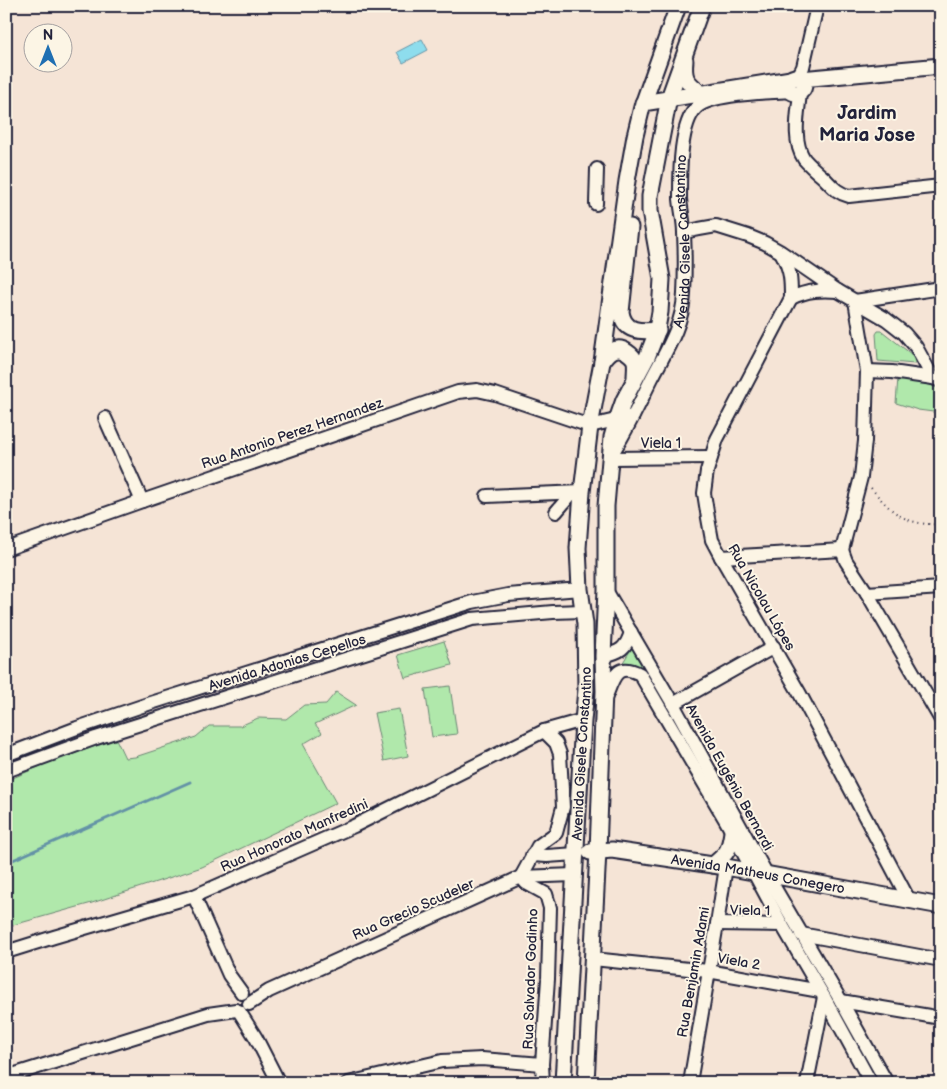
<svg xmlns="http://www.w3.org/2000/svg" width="947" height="1089" viewBox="0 0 947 1089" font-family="'Balsamiq Sans',sans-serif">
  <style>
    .green { fill: #b0e8ab; stroke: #698573 }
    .water { fill: #8edded; stroke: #6392a6 }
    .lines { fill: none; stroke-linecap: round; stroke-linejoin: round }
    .stream { stroke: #6392a6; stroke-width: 3 }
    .minor-casing { stroke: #22223b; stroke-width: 16 }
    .major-casing { stroke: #22223b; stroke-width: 19 }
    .path { stroke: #22223b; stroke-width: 2; stroke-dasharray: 1 4; stroke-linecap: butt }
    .minor { stroke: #fcf5e5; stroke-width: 12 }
    .major { stroke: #fcf5e5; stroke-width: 15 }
    .labels { text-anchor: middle; stroke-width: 4; stroke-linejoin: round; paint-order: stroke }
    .street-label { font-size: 14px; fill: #22223b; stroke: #fcf5e5 }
    .district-label { font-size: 19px; font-weight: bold; fill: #22223b; stroke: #fcf5e5 }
  </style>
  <rect width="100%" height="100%" fill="#f5e4d6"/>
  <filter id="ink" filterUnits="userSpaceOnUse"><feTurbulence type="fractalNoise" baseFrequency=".02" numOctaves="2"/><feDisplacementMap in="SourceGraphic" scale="10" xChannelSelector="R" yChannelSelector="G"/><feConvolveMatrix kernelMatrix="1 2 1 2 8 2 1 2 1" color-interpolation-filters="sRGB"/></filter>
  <g filter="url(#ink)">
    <g class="green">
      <polygon points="878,331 882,331 911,354 914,359 915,364 878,361 876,334"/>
      <polygon points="898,378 941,386 941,413 918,410 896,403"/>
      <polygon points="444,641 452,665 405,678 398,655"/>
      <polygon points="633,646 678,724 674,724 639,667 622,664"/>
      <polygon points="450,686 457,734 432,737 425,689"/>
      <polygon points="336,692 356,705 315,724 322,733 303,744 336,803 202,867 92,903 6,927 6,781 45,764 116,739 125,758 135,757 196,737 209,726 240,726 258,718 286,719 304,705 326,704"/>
      <polygon points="399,709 408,756 384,761 374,713"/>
    </g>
    <polygon class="water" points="422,39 428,50 403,63 397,52"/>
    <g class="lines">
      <polyline class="stream" points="6,863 190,782"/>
      <g class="minor-casing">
        <g id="minor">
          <polyline points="798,77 803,67 817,6"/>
          <path d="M800,93c-2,21 -8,47 4,66 6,7 13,13 20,19 9,9 13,15 25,18l92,-10"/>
          <polyline points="596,204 597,169"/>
          <polyline points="684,232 699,229 716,226 748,236 765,243 781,252 838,291 886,319 904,333 916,347 933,378"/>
          <path d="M782,254c9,17 9,26 9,44 17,-8 29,-8 47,-7"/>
          <polyline points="791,298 717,439 707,471 704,493 708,518 712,540 721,557 800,694 909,900"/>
          <polyline points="855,301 941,288"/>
          <polyline points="867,371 892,372 933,378 938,380"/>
          <polyline points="105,418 142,501"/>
          <path id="s1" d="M611,455c16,-24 28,-51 41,-77 14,-27 31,-53 32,-84 1,-20 1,-41 0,-61 0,-11 -3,-23 -4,-34 0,-23 -1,-75 17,-92 16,-14 71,-14 93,-16"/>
          <polyline points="610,458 711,457"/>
          <polyline points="487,496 582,492"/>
          <polyline points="556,512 572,493"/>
          <polyline points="6,549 142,501 458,392 477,390 495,394 590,426 633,416"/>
          <polyline points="842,550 861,477 865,441 867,371 855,301"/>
          <polyline points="721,557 842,550 846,561 867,593 941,720"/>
          <polyline points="606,590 673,704 766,873 841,1001 887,1083"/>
          <polyline points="867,593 941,588"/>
          <path d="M603,656c17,-4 23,-7 28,-24"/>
          <path d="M605,699c8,-19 10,-38 35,-25l86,147 56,104 42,72 47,86"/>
          <polyline points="673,704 774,647"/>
          <polyline points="6,755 77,728 151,703 472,602 508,595 580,589"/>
          <polyline points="6,771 96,738 472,619 553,612 583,611"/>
          <polyline points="532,855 547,856 576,854"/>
          <polyline points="194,896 229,975 242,993"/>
          <polyline points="717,924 782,925"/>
          <polyline points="801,934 941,960"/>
          <polyline points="6,952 54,937 194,896 354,826 544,731 583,720"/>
          <polyline points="593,959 708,971 820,991"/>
          <polyline points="841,1001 941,1018"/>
          <polyline points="249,1004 269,991 521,877 574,875"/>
          <polyline points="239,1011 256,1038 279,1083"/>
          <polyline points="6,1077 208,1014 236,1010"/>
          <polyline points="348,1083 442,1061 482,1059 542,1064"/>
          <polyline points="543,1083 542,1064 548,979 550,908 546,894 526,883 521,877 538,846 556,833 563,807 560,754 556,743 544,731"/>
          <polyline points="690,1083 717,924 726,867"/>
          <polyline points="807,1083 824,997"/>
        </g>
      </g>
      <g class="major-casing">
        <g id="major">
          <path d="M685,60c-2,20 2,22 17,34"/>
          <circle cx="796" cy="85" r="8"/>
          <polyline points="801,79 941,66"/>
          <polyline points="643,103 791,79"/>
          <path d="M630,227l-9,85c3,20 19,20 37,18"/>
          <path d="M602,362c6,-9 14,-18 25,-10 3,2 7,6 8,9 1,5 0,12 0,16"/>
          <path id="s2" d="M590,852l22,-2 114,17 215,39"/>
          <path d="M713,865c14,-12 16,-13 19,-33"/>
          <path id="s3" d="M563,1083l20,-362 3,-31 -1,-66 -5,-35 -2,-41 4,-56 8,-66 12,-64 25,-181 8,-45 7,-29 36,-101"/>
          <polyline points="586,1083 598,851 604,691 603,656 606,590 606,506 612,437 617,420 624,400 647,357 656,334 660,312 662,279 650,211 650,196 669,98 702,6"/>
        </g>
      </g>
      <path class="path" d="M871,488c21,25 35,38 70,36"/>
      <use href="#minor" class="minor"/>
      <use href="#major" class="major"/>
    </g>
  </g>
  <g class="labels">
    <g class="street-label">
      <text dy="5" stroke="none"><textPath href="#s1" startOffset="231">Avenida Gisele Constantino</textPath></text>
      <text transform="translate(292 433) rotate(-19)" y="5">Rua Antonio Perez Hernandez</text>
      <text x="661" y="448">Viela 1</text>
      <text transform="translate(762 597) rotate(60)" y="5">Rua Nicolau Lópes</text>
      <text transform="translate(287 662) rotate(-17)" y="5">Avenida Adonias Cepellos</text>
      <text dy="5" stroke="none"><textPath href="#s3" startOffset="330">Avenida Gisele Constantino</textPath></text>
      <text transform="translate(730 777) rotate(61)" y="5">Avenida Eugênio Bernardi</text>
      <text transform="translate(294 835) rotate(-24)" y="5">Rua Honorato Manfredini</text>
      <text dy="5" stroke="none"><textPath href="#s2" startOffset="170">Avenida Matheus Conegero</textPath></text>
      <text transform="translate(413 909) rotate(-24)" y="5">Rua Grecio Scudeler</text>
      <text transform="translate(750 910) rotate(1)" y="5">Viela 1</text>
      <text transform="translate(739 961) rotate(10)" y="5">Viela 2</text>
      <text transform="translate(693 972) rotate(-80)" y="5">Rua Benjamin Adami</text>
      <text transform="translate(530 979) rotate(-88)" y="5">Rua Salvador Godinho</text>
    </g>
    <g class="district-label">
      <text x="867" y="119">Jardim<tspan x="867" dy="22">Maria Jose</tspan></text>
    </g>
  </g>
  <rect width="947" height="1089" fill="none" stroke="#fcf5e5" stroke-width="25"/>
  <rect x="12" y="12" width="922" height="1064" fill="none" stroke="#22223b" stroke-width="2" filter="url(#ink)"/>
  <g transform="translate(48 48)"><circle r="24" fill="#fcf5e5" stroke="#a5a1a1"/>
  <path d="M0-4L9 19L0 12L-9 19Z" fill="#1f6fb2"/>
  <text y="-8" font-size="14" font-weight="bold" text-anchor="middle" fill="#22223b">N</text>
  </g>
</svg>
